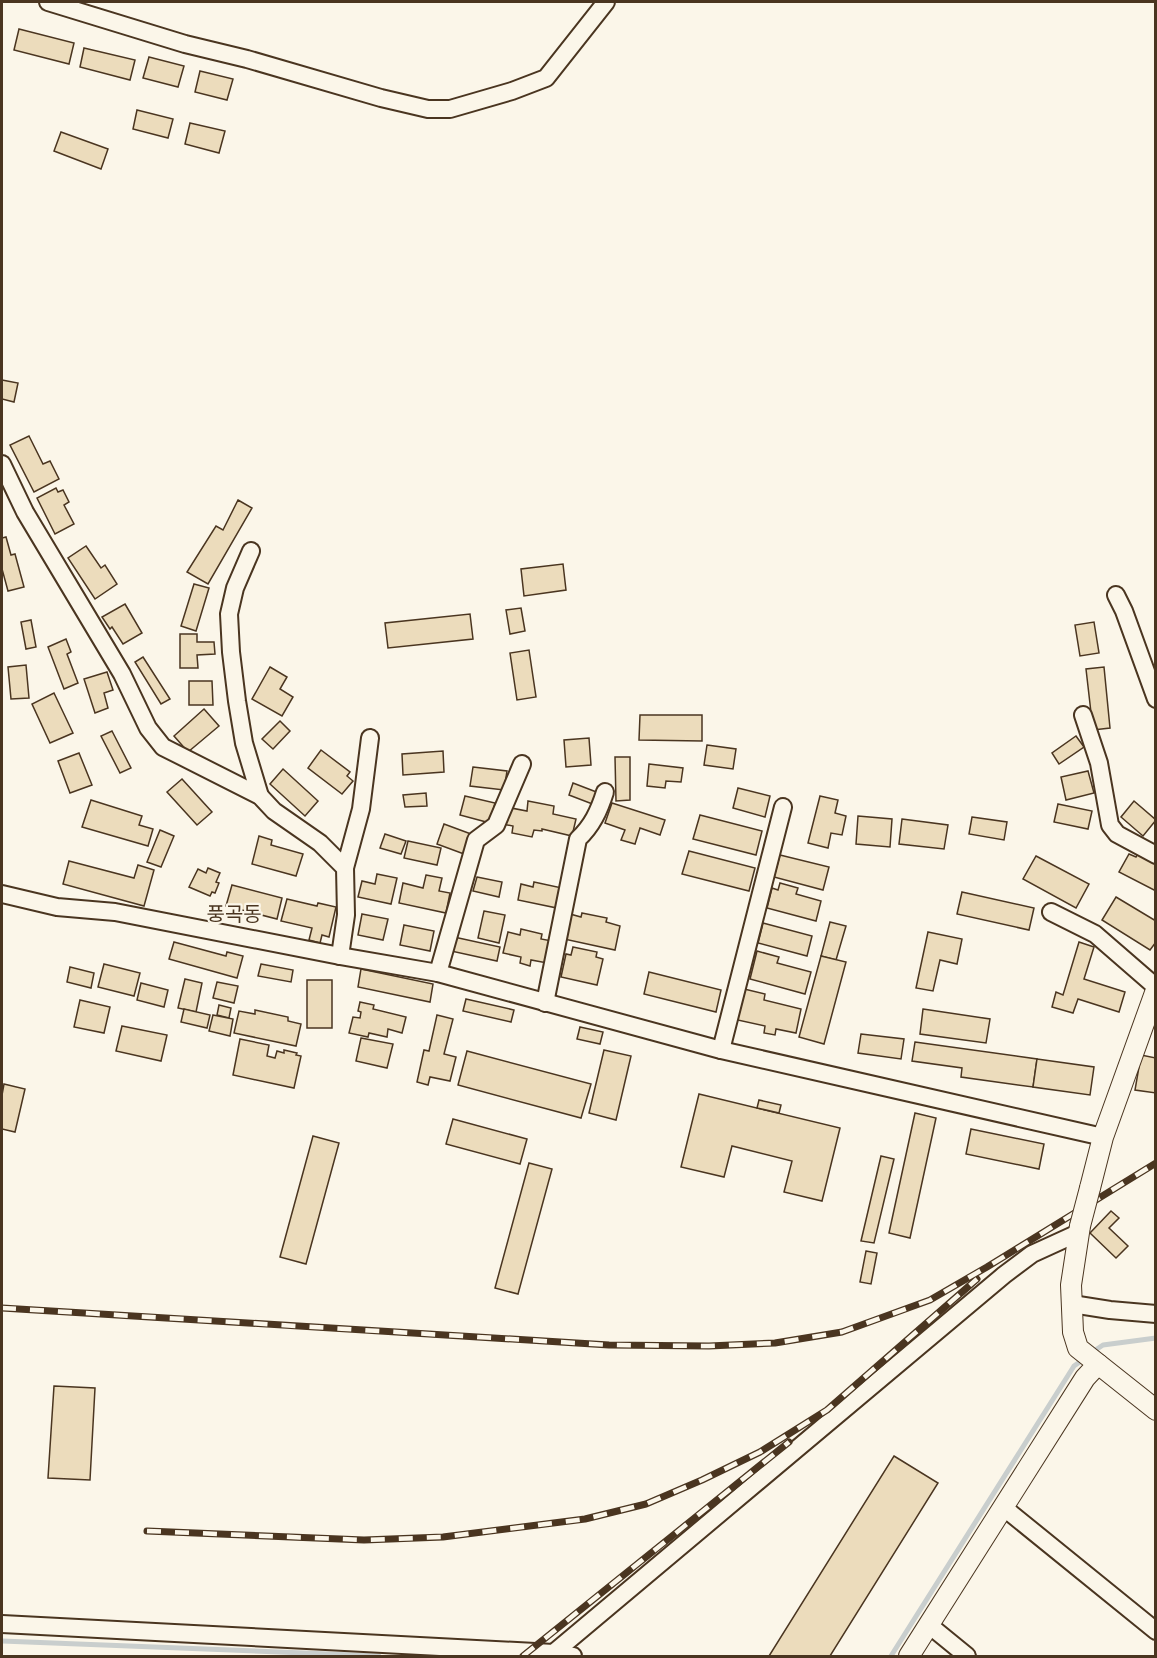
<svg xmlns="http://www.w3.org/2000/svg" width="1157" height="1658" font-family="Poppins,'Noto Sans KR',sans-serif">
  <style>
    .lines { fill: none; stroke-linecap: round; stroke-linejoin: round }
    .stream { stroke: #c9cecd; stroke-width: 5 }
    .building { fill: #ecdcbc; stroke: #4a3520; stroke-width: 1.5 }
    .minor-casing { stroke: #4a3520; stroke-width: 20 }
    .tertiary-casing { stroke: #4a3520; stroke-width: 22 }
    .minor { stroke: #fbf6e9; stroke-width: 16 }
    .tertiary { stroke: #fbf6e9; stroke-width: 20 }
    .rail-casing { stroke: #4a3520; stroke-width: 7 }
    .rail { stroke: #fbf6e9; stroke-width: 4.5; stroke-dasharray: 14; stroke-linecap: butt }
    .tertiary-bridge-casing { stroke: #4a3520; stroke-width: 22; stroke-linecap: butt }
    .tertiary-bridge { stroke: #fbf6e9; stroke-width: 20 }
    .labels { text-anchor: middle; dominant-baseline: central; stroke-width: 4.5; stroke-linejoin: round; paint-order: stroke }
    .quarter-label { font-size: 20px; fill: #4a3520; stroke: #fbf6e9 }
  </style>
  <rect width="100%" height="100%" fill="#fbf6e9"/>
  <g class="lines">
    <g class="stream">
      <path d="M 1091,1353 L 1103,1345 L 1156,1338"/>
      <path d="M 2,1641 L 379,1656"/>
      <path d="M 891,1656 L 1074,1366 L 1084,1359"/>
    </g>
  </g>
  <g class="building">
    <path d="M 19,29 L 74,43 L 69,64 L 14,50 Z"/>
    <path d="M 84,48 L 135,60 L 130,80 L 80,67 Z"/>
    <path d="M 149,57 L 184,66 L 178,87 L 143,78 Z"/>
    <path d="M 200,71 L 233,79 L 227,100 L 195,92 Z"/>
    <path d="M 137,110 L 173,119 L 168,138 L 133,129 Z"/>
    <path d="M 190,123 L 225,131 L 219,153 L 185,144 Z"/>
    <path d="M 61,132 L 108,149 L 101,169 L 54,151 Z"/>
    <path d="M 2,380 L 18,383 L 14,402 L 2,399 Z"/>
    <path d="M 29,436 L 43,464 L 50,461 L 59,479 L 34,492 L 10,445 Z"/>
    <path d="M 56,488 L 58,492 L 63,490 L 69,502 L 64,505 L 74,524 L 55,534 L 37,498 Z"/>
    <path d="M 238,500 L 252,508 L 208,584 L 187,572 L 216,526 L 223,530 Z"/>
    <path d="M 6,537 L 11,555 L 15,554 L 24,587 L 8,591 L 2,569 L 2,538 Z"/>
    <path d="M 86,546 L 101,568 L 105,565 L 117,584 L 95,599 L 68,558 Z"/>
    <path d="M 563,564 L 566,590 L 524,596 L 521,569 Z"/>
    <path d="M 194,584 L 209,588 L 196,631 L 181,626 Z"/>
    <path d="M 125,604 L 142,633 L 123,644 L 112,627 L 110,629 L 102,617 Z"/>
    <path d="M 521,608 L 525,631 L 510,634 L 506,610 Z"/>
    <path d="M 470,614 L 473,639 L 388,648 L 385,623 Z"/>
    <path d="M 31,620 L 36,647 L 26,649 L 21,622 Z"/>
    <path d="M 1094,622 L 1099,653 L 1080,656 L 1075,625 Z"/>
    <path d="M 180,634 L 197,634 L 197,642 L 214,642 L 215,654 L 197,655 L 198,668 L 180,668 Z"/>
    <path d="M 66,639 L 71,652 L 67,654 L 78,683 L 64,689 L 48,647 Z"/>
    <path d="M 529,650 L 536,697 L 517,700 L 510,653 Z"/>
    <path d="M 143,657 L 170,699 L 161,704 L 135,662 Z"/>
    <path d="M 26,665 L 29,698 L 11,699 L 8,667 Z"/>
    <path d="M 270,667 L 287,677 L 280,689 L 293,697 L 282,716 L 252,699 Z"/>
    <path d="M 1104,667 L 1110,728 L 1093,730 L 1086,669 Z"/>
    <path d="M 107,672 L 113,690 L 104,693 L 108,708 L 95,713 L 84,679 Z"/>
    <path d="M 189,681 L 212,681 L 213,705 L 189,705 Z"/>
    <path d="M 54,693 L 73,733 L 50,743 L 32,704 Z"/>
    <path d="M 204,709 L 219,726 L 188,752 L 174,736 Z"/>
    <path d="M 640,715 L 702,715 L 702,741 L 639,740 Z"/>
    <path d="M 280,721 L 290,731 L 273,749 L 262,739 Z"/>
    <path d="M 112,731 L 131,768 L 120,773 L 101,736 Z"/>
    <path d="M 1076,736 L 1084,747 L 1059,764 L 1052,753 Z"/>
    <path d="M 589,738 L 591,765 L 566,767 L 564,740 Z"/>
    <path d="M 707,745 L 736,749 L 733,769 L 704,765 Z"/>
    <path d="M 321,750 L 350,772 L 347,776 L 353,781 L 342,794 L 308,768 Z"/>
    <path d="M 443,751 L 444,772 L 403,775 L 402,754 Z"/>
    <path d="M 79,753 L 92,785 L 70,793 L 58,761 Z"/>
    <path d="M 615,757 L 630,757 L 630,800 L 616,801 Z"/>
    <path d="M 649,764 L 683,768 L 681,782 L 666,781 L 665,788 L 647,786 Z"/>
    <path d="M 473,767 L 507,771 L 504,790 L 470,786 Z"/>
    <path d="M 283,769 L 318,801 L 305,816 L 270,784 Z"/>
    <path d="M 1088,771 L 1094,793 L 1066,800 L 1061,777 Z"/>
    <path d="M 182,779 L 212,812 L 197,825 L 167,792 Z"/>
    <path d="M 573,783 L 599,793 L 595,805 L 569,795 Z"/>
    <path d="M 738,788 L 770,796 L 765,817 L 733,808 Z"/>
    <path d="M 426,793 L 427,806 L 405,807 L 403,795 Z"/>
    <path d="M 465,796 L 495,803 L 490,823 L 460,815 Z"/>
    <path d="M 820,796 L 838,800 L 835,813 L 846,816 L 842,835 L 831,833 L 828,848 L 808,843 Z"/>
    <path d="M 91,800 L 142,816 L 139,825 L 153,829 L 148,846 L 82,827 Z"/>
    <path d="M 528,801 L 554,806 L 553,814 L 576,819 L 572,836 L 542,829 L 542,831 L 534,830 L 532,837 L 512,833 L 513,826 L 502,824 L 506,807 L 527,811 Z"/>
    <path d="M 1134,801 L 1156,820 L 1143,836 L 1121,817 Z"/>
    <path d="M 612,803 L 665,820 L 660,835 L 640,828 L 635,844 L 621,840 L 625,830 L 605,823 Z"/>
    <path d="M 1058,804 L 1092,811 L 1088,829 L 1054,822 Z"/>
    <path d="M 700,815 L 762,831 L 756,855 L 693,839 Z"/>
    <path d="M 858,816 L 892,819 L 890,847 L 856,844 Z"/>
    <path d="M 972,817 L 1007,822 L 1004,840 L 969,834 Z"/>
    <path d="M 902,819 L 948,825 L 944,849 L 899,844 Z"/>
    <path d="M 444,824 L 471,834 L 464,854 L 437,844 Z"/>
    <path d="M 160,830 L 174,836 L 161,867 L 147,862 Z"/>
    <path d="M 385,834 L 406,841 L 401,854 L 380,848 Z"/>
    <path d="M 259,836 L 272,840 L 271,845 L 303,854 L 296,876 L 252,864 Z"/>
    <path d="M 408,841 L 441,848 L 437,865 L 404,858 Z"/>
    <path d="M 689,851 L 755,868 L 749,891 L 682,874 Z"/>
    <path d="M 1138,853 L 1156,862 L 1156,891 L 1119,872 L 1129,854 L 1136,857 Z"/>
    <path d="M 780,855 L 829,867 L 823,890 L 774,877 Z"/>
    <path d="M 1036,856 L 1089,884 L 1076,908 L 1023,879 Z"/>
    <path d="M 69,861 L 134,878 L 138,865 L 154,870 L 144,906 L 63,884 Z"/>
    <path d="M 208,868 L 220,873 L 216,882 L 219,883 L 215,893 L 212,892 L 210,896 L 189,887 L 198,869 L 206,873 Z"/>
    <path d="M 377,874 L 397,878 L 391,904 L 358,897 L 362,881 L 375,884 Z"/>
    <path d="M 426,875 L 442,878 L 439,891 L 450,893 L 446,913 L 399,903 L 403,883 L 423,888 Z"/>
    <path d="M 477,877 L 502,882 L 499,897 L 473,891 Z"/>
    <path d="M 534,882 L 562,888 L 557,908 L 518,900 L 521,884 L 533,887 Z"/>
    <path d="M 780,883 L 798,888 L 796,894 L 821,901 L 816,921 L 767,908 L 772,888 L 778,890 Z"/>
    <path d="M 232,885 L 282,898 L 277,919 L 226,906 Z"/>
    <path d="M 962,892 L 1034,908 L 1029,930 L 957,914 Z"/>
    <path d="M 1116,897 L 1156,921 L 1156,942 L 1150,950 L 1102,920 Z"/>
    <path d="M 287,899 L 317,906 L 318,903 L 336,907 L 329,937 L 322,935 L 320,943 L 309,940 L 312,928 L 281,921 Z"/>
    <path d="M 484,911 L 505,915 L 499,943 L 478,938 Z"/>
    <path d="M 582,913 L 607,918 L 606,922 L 620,926 L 615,950 L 564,939 L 570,914 L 581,917 Z"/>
    <path d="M 362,914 L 388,919 L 383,940 L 358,935 Z"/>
    <path d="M 830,922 L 846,926 L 836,960 L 821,956 Z"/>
    <path d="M 763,923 L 812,936 L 807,956 L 758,943 Z"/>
    <path d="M 404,925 L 434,931 L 430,951 L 400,945 Z"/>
    <path d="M 521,929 L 542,934 L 541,939 L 552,941 L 547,963 L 531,960 L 530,966 L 520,963 L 521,957 L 503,953 L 508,932 L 520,935 Z"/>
    <path d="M 928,932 L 962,939 L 957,964 L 940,960 L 933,991 L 916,988 Z"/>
    <path d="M 454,937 L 500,947 L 497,961 L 451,951 Z"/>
    <path d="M 174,942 L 226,956 L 227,952 L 243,956 L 237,978 L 169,959 Z"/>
    <path d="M 1079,942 L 1094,947 L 1084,979 L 1125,992 L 1119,1012 L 1078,999 L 1073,1013 L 1052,1007 L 1056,992 L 1063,995 Z"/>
    <path d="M 573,947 L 597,952 L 596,957 L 603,959 L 597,985 L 561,977 L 566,954 L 571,955 Z"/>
    <path d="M 757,951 L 779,957 L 777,963 L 811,972 L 805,994 L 750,979 Z"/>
    <path d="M 821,956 L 846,962 L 824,1044 L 799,1037 Z"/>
    <path d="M 104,964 L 140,973 L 134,996 L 98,987 Z"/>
    <path d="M 261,964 L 293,970 L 291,982 L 258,976 Z"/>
    <path d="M 70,967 L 94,973 L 91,988 L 67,982 Z"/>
    <path d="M 361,969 L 433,984 L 430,1002 L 358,987 Z"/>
    <path d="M 649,972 L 721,990 L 716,1012 L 644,994 Z"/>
    <path d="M 185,979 L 202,983 L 196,1012 L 178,1008 Z"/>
    <rect x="307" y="980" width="25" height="48"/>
    <path d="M 217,982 L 238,986 L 234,1003 L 213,998 Z"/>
    <path d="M 141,983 L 168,990 L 164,1007 L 137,1000 Z"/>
    <path d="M 740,988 L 765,994 L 764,1000 L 801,1009 L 796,1033 L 776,1029 L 775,1035 L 764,1033 L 765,1026 L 733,1019 Z"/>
    <path d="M 466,999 L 514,1010 L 511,1022 L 463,1011 Z"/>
    <path d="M 80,1000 L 110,1007 L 104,1033 L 74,1027 Z"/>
    <path d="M 360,1002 L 374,1005 L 373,1009 L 406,1017 L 402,1033 L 388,1029 L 387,1037 L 369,1033 L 368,1037 L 349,1033 L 353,1017 L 360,1018 L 361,1012 L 358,1011 Z"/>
    <path d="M 219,1005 L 231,1008 L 229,1018 L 217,1015 Z"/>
    <path d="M 184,1009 L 210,1015 L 207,1028 L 181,1022 Z"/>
    <path d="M 923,1009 L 990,1019 L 986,1043 L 920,1034 Z"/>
    <path d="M 255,1010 L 288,1017 L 288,1021 L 301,1024 L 296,1046 L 234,1033 L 239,1011 L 255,1014 Z"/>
    <path d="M 213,1015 L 233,1019 L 230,1036 L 209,1031 Z"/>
    <path d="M 437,1015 L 453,1019 L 444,1054 L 456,1057 L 450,1081 L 430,1077 L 428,1085 L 417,1082 L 424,1050 L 429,1051 Z"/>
    <path d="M 122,1026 L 167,1035 L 161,1061 L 116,1051 Z"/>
    <path d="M 580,1027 L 603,1032 L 600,1044 L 577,1039 Z"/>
    <path d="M 861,1034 L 904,1039 L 901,1059 L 858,1053 Z"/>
    <path d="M 361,1038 L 393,1044 L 387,1068 L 356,1061 Z"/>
    <path d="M 240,1039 L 269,1045 L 267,1056 L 275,1058 L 277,1051 L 284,1053 L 284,1050 L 297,1053 L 296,1055 L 301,1056 L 294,1088 L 233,1075 Z"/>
    <path d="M 915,1042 L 1037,1059 L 1033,1087 L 961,1077 L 962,1068 L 912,1061 Z"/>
    <path d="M 604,1050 L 631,1056 L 616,1120 L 589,1113 Z"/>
    <path d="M 467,1051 L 591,1084 L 581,1118 L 458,1085 Z"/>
    <path d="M 1141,1055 L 1156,1058 L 1156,1093 L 1135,1090 Z"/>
    <path d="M 1037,1059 L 1094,1067 L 1090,1095 L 1033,1087 Z"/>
    <path d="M 4,1084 L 25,1089 L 15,1132 L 2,1129 L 2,1095 Z"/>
    <path d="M 699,1094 L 840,1128 L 822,1201 L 784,1192 L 792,1161 L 732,1146 L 724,1177 L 681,1167 Z"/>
    <path d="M 759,1100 L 781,1105 L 779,1113 L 757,1108 Z"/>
    <path d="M 915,1113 L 936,1118 L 910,1238 L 889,1233 Z"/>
    <path d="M 453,1119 L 527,1139 L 520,1164 L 446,1144 Z"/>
    <path d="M 971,1129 L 1044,1144 L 1039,1169 L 966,1154 Z"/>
    <path d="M 313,1136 L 339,1143 L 306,1264 L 280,1257 Z"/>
    <path d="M 881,1156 L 894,1159 L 874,1243 L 861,1241 Z"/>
    <path d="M 529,1163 L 552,1169 L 518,1294 L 495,1288 Z"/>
    <path d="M 1111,1211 L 1119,1218 L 1109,1228 L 1128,1246 L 1116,1258 L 1090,1233 Z"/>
    <path d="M 866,1251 L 877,1253 L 871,1284 L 860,1282 Z"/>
    <path d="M 54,1386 L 95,1388 L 90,1480 L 48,1478 Z"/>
    <path d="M 894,1456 L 938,1483 L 830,1656 L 769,1656 Z"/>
  </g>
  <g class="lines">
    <defs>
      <g id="minor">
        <path d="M 48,2 L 185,44 L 247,59 L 381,98 L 428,109 L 450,109 L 512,91 L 546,78 L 606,2"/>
        <path d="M 2,464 L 25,512 L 122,674 L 148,728 L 163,747 L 260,796 L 274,811 L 320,843 L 345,868 L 346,915 L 340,956"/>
        <path d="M 251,551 L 235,588 L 229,614 L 231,652 L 237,701 L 244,743 L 260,796"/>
        <path d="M 1116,595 L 1124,611 L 1156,699"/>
        <path d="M 1083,715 L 1099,763 L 1110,825 L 1117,834 L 1156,855"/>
        <path d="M 345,868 L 361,809 L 370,738"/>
        <path d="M 2,894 L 57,907 L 115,912 L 340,956 L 438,973 L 721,1050 L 1103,1137"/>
        <path d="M 1051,912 L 1095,934 L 1156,987"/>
        <path d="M 438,973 L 476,840 L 496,825 L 522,764"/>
        <path d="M 545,1003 L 578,839 C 592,826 599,811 605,792"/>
        <path d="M 721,1050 L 783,807"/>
        <path d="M 1072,1304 L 1110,1310 L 1156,1314"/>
        <path d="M 1003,1507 L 1156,1631"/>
        <path d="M 2,1624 L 554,1653 L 573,1656"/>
        <path d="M 929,1625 L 967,1656"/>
        <path d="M 550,1656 L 1004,1275 L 1032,1254 L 1078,1233"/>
      </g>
      <g id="tertiary">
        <path d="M 1090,1188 L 1103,1137 L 1156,990"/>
        <path d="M 1080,1226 L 1071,1285 L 1073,1332 L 1078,1348 L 1156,1410"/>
        <path d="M 909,1656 L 1085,1378 L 1098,1364"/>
      </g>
    </defs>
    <use href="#minor" class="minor-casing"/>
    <use href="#tertiary" class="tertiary-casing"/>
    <use href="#minor" class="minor"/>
    <use href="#tertiary" class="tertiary"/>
    <defs>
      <g id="rail">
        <path d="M 2,1308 L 609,1345 L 709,1346 L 775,1343 L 842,1332 L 930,1300 L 987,1267 L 1156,1163"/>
        <path d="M 147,1531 L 364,1540 L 443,1537 L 585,1519 L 646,1504 L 702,1480 L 760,1452 L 827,1410 L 977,1279"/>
        <path d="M 523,1656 L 789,1442"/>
      </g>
    </defs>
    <use href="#rail" class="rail-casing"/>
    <use href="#rail" class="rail"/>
    <defs>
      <path id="tertiary-bridge" d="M 1080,1226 L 1090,1188"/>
    </defs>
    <use href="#tertiary-bridge" class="tertiary-bridge-casing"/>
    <use href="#tertiary-bridge" class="tertiary-bridge"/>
  </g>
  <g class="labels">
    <g class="quarter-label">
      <text x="234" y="914">풍곡동</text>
    </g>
  </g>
  <rect width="1157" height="1658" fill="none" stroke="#4a3520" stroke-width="6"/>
</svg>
